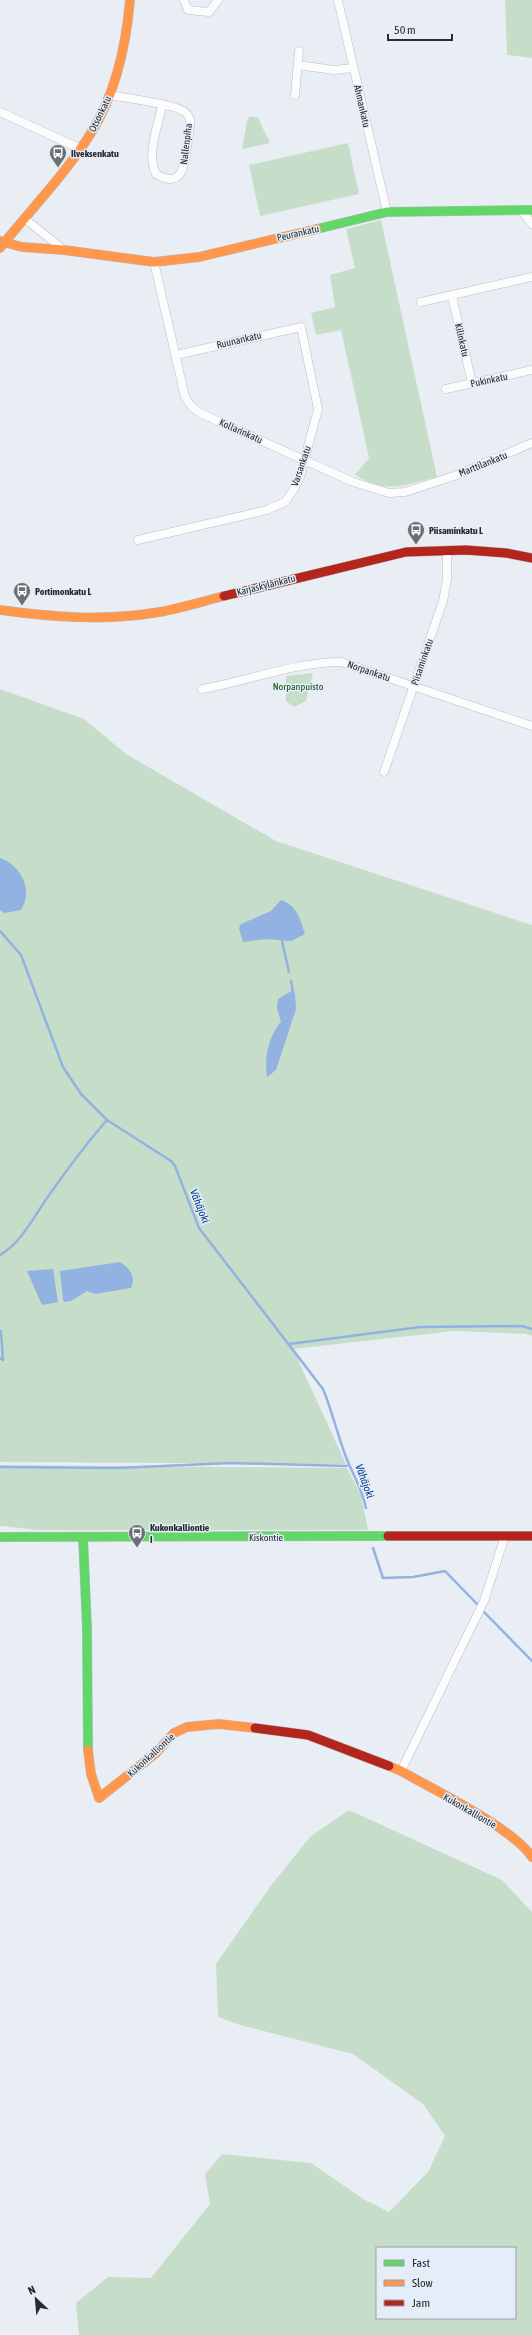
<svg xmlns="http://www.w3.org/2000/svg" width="532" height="2335" font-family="'Asap Condensed',sans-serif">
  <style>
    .green { fill: #c6dec9; fill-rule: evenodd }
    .water { fill: #92b2e1 }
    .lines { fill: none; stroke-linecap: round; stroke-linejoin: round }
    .stream { stroke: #92b2e1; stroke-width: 2.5 }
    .street-casing { stroke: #bbbec2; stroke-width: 9 }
    .fast-casing { stroke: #bbbec2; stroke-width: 10 }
    .slow-casing { stroke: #bbbec2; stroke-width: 10 }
    .jam-casing { stroke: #bbbec2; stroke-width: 10 }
    .street { stroke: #fcfcfd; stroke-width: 8 }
    .fast { stroke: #63d668; stroke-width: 9 }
    .slow { stroke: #ff974d; stroke-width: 9 }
    .jam { stroke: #b3261e; stroke-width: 9 }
    .labels { text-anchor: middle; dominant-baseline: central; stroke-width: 3; stroke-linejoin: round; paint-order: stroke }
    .street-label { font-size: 10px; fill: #272a2e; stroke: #e5eef8 }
    .poi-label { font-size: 10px; font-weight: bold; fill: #272a2e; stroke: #e5eef8; text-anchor: start }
    .park-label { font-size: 10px; fill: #155214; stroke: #e5eef8 }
    .water-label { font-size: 11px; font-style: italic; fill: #013b88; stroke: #e5eef8 }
  </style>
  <rect width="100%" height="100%" fill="#e9eef4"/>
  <g class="green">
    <path d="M 505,0 L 532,0 L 532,58 L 507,55 Z"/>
    <path d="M 250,116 L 258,118 L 270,143 L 242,149 L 247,121 Z"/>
    <path d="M 348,143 L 359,194 L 260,216 L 249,165 Z"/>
    <path d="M 381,220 L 437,477 C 400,486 390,494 355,475 L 369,458 L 341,330 L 316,335 L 311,313 L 335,307 L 330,275 L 355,268 L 346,229 Z"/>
    <path d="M 313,673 L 306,701 L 294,707 L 286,701 L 286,676 Z"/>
    <path d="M 0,689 L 84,719 L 126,754 L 276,841 L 532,925 L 532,1336 L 526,1334 L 454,1331 L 293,1349 L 346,1464 L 0,1462 Z"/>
    <path d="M 0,1465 L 347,1468 L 361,1495 L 368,1530 L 39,1530 L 0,1526 Z"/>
    <path d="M 349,1810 L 502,1880 L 532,1912 L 532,2335 L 79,2335 L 76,2303 L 108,2277 L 151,2278 L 210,2204 L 205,2174 L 222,2154 L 311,2163 L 365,2200 L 389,2212 L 428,2172 L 445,2136 L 423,2104 L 353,2054 L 240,2025 L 218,2017 L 216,1964 L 272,1884 L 311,1836 ZM 377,2248 L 515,2248 L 515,2318 L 377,2318 Z"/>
  </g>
  <g class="water">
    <path d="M 0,858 C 14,862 28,879 26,895 C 26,900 23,906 21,910 L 4,913 L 0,910 Z"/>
    <path d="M 281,900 C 297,906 300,918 305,934 L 291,941 L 266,939 L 243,942 L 239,928 L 241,924 L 271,911 Z"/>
    <path d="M 293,990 L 295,994 L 296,1009 L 276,1070 L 267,1077 C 264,1058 268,1037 281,1022 L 277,1008 L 278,999 Z"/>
    <path d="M 120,1262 C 130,1268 136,1277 131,1288 L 95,1294 L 87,1291 L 71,1301 L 64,1302 L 63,1300 L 60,1271 Z"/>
    <path d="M 53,1269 L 58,1302 L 42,1305 L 27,1271 Z"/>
  </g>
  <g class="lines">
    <g class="stream">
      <path d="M 0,931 L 21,955 L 63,1067 L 81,1094 L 107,1120 L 171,1161 L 175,1166 L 199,1228 L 323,1389 C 333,1413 338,1438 348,1462 C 355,1478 363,1492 366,1508"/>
      <path d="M 282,941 L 289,972"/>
      <path d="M 291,981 L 293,992"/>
      <path d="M 0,1255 C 20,1244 34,1217 47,1198 C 66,1171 85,1145 107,1120"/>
      <path d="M 289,1344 L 420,1327 L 522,1326 L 532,1329"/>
      <path d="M 0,1358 L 3,1360 L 1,1331"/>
      <path d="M 0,1467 L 117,1468 L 230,1463 L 347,1466"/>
      <path d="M 373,1548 L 383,1578 L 413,1577 L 445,1571 L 477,1604"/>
      <path d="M 483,1611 L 532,1661"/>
    </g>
    <defs>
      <g id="street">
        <path d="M 184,0 L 188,10 L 209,12 L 218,0"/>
        <path d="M 338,0 L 387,212"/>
        <path d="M 298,65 L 334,70 L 353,68"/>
        <path d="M 110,95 C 125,98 175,104 185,112 C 187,114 189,116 190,119 C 191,128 188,138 187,147 C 184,167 182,189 156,174 C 146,155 158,126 162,106"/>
        <path d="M 295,95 L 299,51"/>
        <path d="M 0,112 L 81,149"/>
        <path d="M 521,210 L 532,224"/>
        <path d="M 24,218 L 64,250"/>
        <path d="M 154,262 L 185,397 L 191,406 L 200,413 L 353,482 L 389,493 L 405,492 L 454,476 L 532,443"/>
        <path d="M 452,296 L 472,383"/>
        <path d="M 421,302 L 532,277"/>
        <path d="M 446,389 L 532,370"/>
        <path d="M 138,540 L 267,510 L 285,502 L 294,489 L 300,477 L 318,409 L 301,327 L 176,355"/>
        <path d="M 202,689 C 248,681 295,662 341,662 L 532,726"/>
        <path d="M 384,772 L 443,601 L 447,579 L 447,550"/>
        <path d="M 401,1771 L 484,1601 L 505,1536"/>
      </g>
      <g id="fast">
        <path d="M 317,229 L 387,212 L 532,210"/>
        <path d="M 0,1537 L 388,1536"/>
        <path d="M 83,1537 L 87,1628 L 88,1750"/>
      </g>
      <g id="slow">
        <path d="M 0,241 L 22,247 L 64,250 L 154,262 L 199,257 L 317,229"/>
        <path d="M 0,248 C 30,210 65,175 91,133 C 116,93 126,46 130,0"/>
        <path d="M 0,610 C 51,617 102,621 153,613 C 176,610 200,602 224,596"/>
        <path d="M 88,1750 L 91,1774 L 99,1798 L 156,1753 L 174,1733 L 187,1727 L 219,1724 L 255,1728"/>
        <path d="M 389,1766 L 401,1771 C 434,1790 513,1828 532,1857"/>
      </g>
      <g id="jam">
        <path d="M 224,596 L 406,552 L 466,550 L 506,553 L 532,558"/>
        <path d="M 388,1536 L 532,1536"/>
        <path d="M 255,1728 L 308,1735 L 389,1766"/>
      </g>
    </defs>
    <use href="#street" class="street-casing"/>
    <use href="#fast" class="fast-casing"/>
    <use href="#slow" class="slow-casing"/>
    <use href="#jam" class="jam-casing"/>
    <use href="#street" class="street"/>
    <use href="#fast" class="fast"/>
    <use href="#slow" class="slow"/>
    <use href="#jam" class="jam"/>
  </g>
  <defs>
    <symbol id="bus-pin" viewBox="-11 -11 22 30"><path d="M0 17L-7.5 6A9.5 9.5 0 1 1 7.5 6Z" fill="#6b6f73" stroke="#e5eef8"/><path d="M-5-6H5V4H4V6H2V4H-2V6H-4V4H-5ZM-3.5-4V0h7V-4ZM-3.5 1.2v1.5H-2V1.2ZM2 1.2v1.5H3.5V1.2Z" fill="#fff"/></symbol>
  </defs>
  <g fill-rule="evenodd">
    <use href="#bus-pin" x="48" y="143" width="20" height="27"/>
    <use href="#bus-pin" x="406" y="520" width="20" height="27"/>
    <use href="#bus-pin" x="12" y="581" width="20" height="27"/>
    <use href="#bus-pin" x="127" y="1523" width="20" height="27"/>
  </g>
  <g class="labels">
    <g class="street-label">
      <text transform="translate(362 106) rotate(77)">Ahmankatu</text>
      <text transform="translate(100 114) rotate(-64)">Otsonkatu</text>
      <text transform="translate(186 144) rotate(-83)">Nallenpiha</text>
      <text transform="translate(298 233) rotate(-13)">Peurankatu</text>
      <text transform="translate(239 340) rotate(-13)">Ruunankatu</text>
      <text transform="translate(462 340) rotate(77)">Kilinkatu</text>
      <text transform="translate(489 380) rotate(-12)">Pukinkatu</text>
      <text transform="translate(241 431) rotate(24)">Kollarinkatu</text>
      <text transform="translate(483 464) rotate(-22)">Marttilankatu</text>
      <text transform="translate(301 466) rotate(-71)">Varsankatu</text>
      <text transform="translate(266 585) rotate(-14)">Karjaskylänkatu</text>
      <text transform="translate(422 662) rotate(-71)">Piisaminkatu</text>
      <text transform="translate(369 671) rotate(19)">Norpankatu</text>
      <text x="266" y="1537">Kiskontie</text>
      <text transform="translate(151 1755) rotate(-42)">Kukonkalliontie</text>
      <text transform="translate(470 1811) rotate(30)">Kukonkalliontie</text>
    </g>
    <g class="poi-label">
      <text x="71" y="153">Ilveksenkatu</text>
      <text x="429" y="530">Piisaminkatu L</text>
      <text x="35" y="591">Portimonkatu L</text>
      <text x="150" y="1527">Kukonkalliontie<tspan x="150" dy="12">I</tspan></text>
    </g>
    <g class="park-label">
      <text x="298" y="686">Norpanpuisto</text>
    </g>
    <g class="water-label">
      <text transform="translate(200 1206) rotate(68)">Vähäjoki</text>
      <text transform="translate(365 1481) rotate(70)">Vähäjoki</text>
    </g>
  </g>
  <rect x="376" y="2247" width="140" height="72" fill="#e5eef8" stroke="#99a0a7"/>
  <rect x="384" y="2260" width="20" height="6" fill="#63d668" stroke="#99a0a7"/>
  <text x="412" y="2267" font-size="12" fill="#272a2e">Fast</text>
  <rect x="384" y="2280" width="20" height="6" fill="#ff974d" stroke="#99a0a7"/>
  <text x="412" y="2287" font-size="12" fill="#272a2e">Slow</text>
  <rect x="384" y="2300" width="20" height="6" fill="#b3261e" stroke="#99a0a7"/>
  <text x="412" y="2307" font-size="12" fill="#272a2e">Jam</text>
  <g transform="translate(36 2299) rotate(334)" stroke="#e5eef8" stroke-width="3" paint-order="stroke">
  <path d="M0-3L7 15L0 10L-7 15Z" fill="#272a2e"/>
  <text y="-6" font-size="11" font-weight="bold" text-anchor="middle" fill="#272a2e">N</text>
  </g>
  <path d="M388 34v6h64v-6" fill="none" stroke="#272a2e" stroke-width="2"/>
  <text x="394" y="34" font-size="12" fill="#272a2e" stroke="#e5eef8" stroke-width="3" paint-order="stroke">50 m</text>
</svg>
